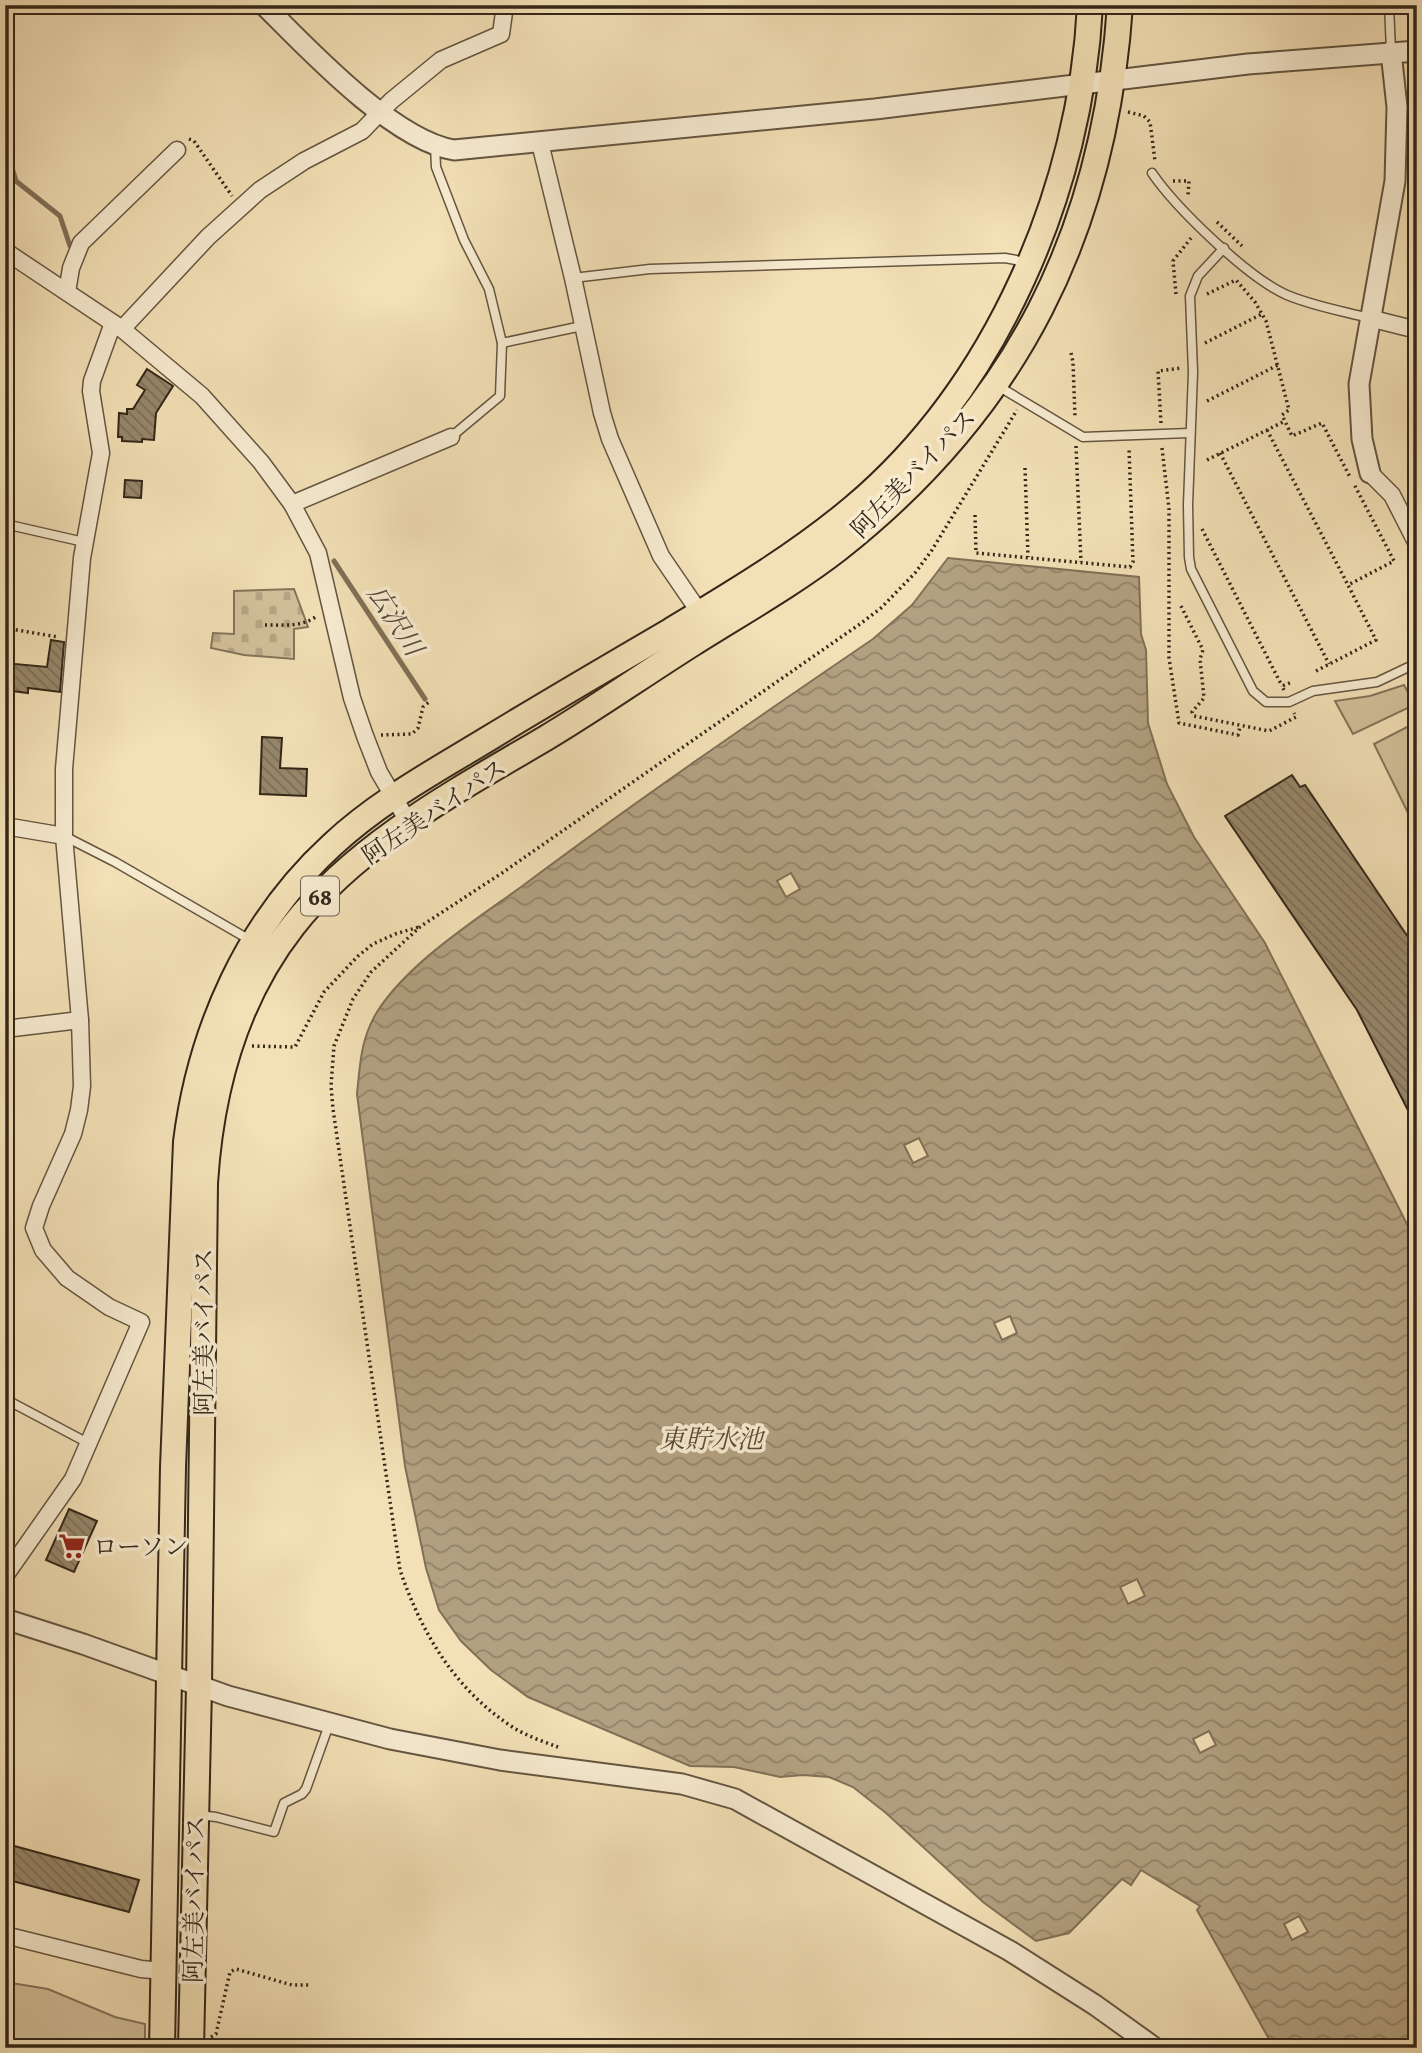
<svg xmlns="http://www.w3.org/2000/svg" width="1422" height="2053" font-family="'Gentium Book Plus','Noto Serif JP',serif">
  <style>
    .grass { fill: #d3c19b; stroke: #84745a; stroke-width: 2 }
    .cemetery { fill: url(#cemetery-stones); stroke: #84745a; stroke-width: 2 }
    .water { fill: url(#water-waves); stroke: #807057; stroke-width: 2; fill-rule: evenodd }
    .lines { fill: none; stroke-linecap: round; stroke-linejoin: round }
    .stream { stroke: #807057; stroke-width: 5 }
    .building { fill: url(#building-back-hatch); stroke: #342719; stroke-width: 2 }
    .service-casing { stroke: #645540; stroke-width: 11 }
    .minor-casing { stroke: #645540; stroke-width: 19 }
    .tertiary-casing { stroke: #645540; stroke-width: 23 }
    .primary-casing { stroke: #342719; stroke-width: 28 }
    .path { stroke: #342719; stroke-width: 3.5; stroke-dasharray: 2 3.5; stroke-linecap: butt }
    .service { stroke: #f7ebd0; stroke-width: 8 }
    .minor { stroke: #f7ebd0; stroke-width: 16 }
    .tertiary { stroke: #f7ebd0; stroke-width: 19 }
    .primary { stroke: #f3e0b6; stroke-width: 24 }
    .labels { text-anchor: middle; dominant-baseline: central; stroke-width: 7; stroke-linejoin: round; paint-order: stroke }
    .shield { fill: #f7ebd0; stroke: #6e6250; stroke-width: 2 }
    .shield-label { font-size: 23px; font-weight: bold; fill: #342719 }
    .street-label { font-size: 24px; fill: #342719; stroke: #f7ebd0 }
    .poi-label { font-size: 24px; fill: #342719; stroke: #f7ebd0; text-anchor: start }
    .water-label { font-size: 26px; font-style: italic; fill: #5a4c38; stroke: #f7ebd0 }
  </style>
  <defs>
    <pattern id="cemetery-stones" width="16" height="16" patternUnits="userSpaceOnUse" patternTransform="scale(1.75)"><rect width="16" height="16" fill="#d3c19b"/><path d="M2 7V4a2 2 0 0 1 4 0v3zM10 15v-3a2 2 0 0 1 4 0v3z" fill="#b6a685"/></pattern>
    <pattern id="water-waves" width="16" height="10" patternUnits="userSpaceOnUse" patternTransform="scale(1.75)"><rect width="16" height="10" fill="#b2a181"/><path d="M0 5q4-4 8 0t8 0" fill="none" stroke="#928369"/></pattern>
    <pattern id="building-back-hatch" width="6" height="6" patternUnits="userSpaceOnUse" patternTransform="scale(1.75)"><rect width="6" height="6" fill="#97876b"/><path d="M-1 5l2 2M0 0l6 6M5-1l2 2" fill="none" stroke="#7c6e57"/></pattern>
  </defs>
  <rect width="100%" height="100%" fill="#f3e0b6"/>
  <filter id="stains"><feTurbulence type="fractalNoise" baseFrequency=".00286" numOctaves="4"/><feColorMatrix values="0 0 0 0 .2 0 0 0 0 .09 0 0 0 0 .02 0 0 0 .5 -.17"/></filter>
  <radialGradient id="worn" r=".72"><stop offset=".6" stop-color="#630" stop-opacity="0"/><stop offset="1" stop-color="#630" stop-opacity=".3"/></radialGradient>
  <g class="grass">
    <path d="M 1404,685 L 1410,696 L 1412,706 L 1353,734 L 1335,701 L 1370,696 Z"/>
    <path d="M 1417,722 L 1417,831 L 1374,744 Z"/>
    <path d="M 5,1982 L 48,1989 L 115,2017 L 145,2024 L 145,2048 L 5,2048 Z"/>
  </g>
  <path class="cemetery" d="M 294,589 L 308,627 L 294,629 L 294,659 L 244,655 L 211,648 L 213,633 L 234,634 L 234,591 Z"/>
  <path class="water" d="M 948,558 L 1139,577 L 1141,634 L 1146,650 L 1148,723 L 1167,784 L 1194,837 L 1265,943 L 1417,1244 L 1417,2048 L 1364,2048 L 1362,2044 L 1355,2048 L 1274,2048 L 1197,1910 L 1200,1906 L 1141,1870 L 1131,1885 L 1122,1879 L 1069,1933 L 1036,1941 L 983,1902 L 886,1813 L 853,1787 L 829,1777 L 803,1775 L 780,1777 L 734,1767 L 690,1766 L 528,1697 L 491,1670 L 461,1641 L 439,1610 L 426,1568 L 405,1466 L 357,1094 C 360,1064 361,1038 377,1012 C 408,963 474,921 521,887 C 636,801 754,720 873,639 L 912,605 ZM 791,873 L 800,889 L 786,897 L 777,881 ZM 919,1138 L 928,1156 L 913,1163 L 904,1145 ZM 1010,1316 L 1017,1333 L 1002,1340 L 994,1323 ZM 1137,1579 L 1145,1596 L 1128,1604 L 1120,1587 ZM 1209,1731 L 1216,1745 L 1200,1753 L 1193,1739 ZM 1299,1916 L 1308,1932 L 1292,1940 L 1284,1924 Z"/>
  <g class="lines">
    <g class="stream">
      <path d="M 5,145 L 16,181 L 60,216 L 70,246"/>
      <path d="M 334,561 L 425,699"/>
    </g>
  </g>
  <g class="building">
    <path d="M 147,369 L 173,386 L 156,413 L 154,440 L 142,439 L 142,442 L 122,441 L 122,437 L 118,437 L 119,413 L 127,414 L 127,409 L 133,409 L 145,390 L 137,385 Z"/>
    <path d="M 125,480 L 142,481 L 141,498 L 124,497 Z"/>
    <path d="M 51,640 L 64,642 L 60,692 L 28,688 L 28,693 L 5,690 L 5,663 L 47,667 Z"/>
    <path d="M 262,737 L 282,738 L 280,768 L 307,769 L 306,796 L 260,794 Z"/>
    <path d="M 1292,775 L 1300,787 L 1305,785 L 1410,940 L 1417,936 L 1417,1128 L 1357,1010 L 1225,816 Z"/>
    <path d="M 69,1509 L 97,1521 L 74,1572 L 46,1560 Z"/>
    <path d="M 7,1844 L 139,1880 L 129,1912 L 5,1879 Z"/>
  </g>
  <g class="lines">
    <defs>
      <g id="service">
        <path d="M 1389,5 L 1391,51"/>
        <path d="M 435,146 L 436,167 L 464,240 L 489,289 L 502,343 L 500,396 L 451,437"/>
        <path d="M 1152,173 C 1176,208 1248,278 1287,295 C 1313,306 1342,311 1369,318"/>
        <path d="M 1224,248 L 1198,276 L 1190,296 L 1193,372 L 1188,505 L 1189,557 L 1191,569 L 1253,691 L 1266,702 L 1289,702 L 1313,691 L 1377,682 L 1417,663"/>
        <path d="M 573,278 L 650,269 L 1005,258 L 1016,260 L 1026,266"/>
        <path d="M 502,343 L 582,326"/>
        <path d="M 998,386 L 1083,437 L 1189,433"/>
        <path d="M 5,524 L 84,542"/>
        <path d="M 64,836 L 115,862 L 250,940"/>
        <path d="M 5,1399 L 88,1443"/>
        <path d="M 198,1815 L 216,1817 L 274,1832 L 284,1803 L 302,1794 L 306,1789 L 330,1722"/>
      </g>
      <g id="minor">
        <path d="M 540,143 L 573,278 L 602,413 L 610,439 L 661,556 L 700,613"/>
        <path d="M 5,251 L 122,329 L 202,396 L 261,462 L 292,504 L 318,553 L 352,698 L 365,736 L 379,772 L 409,823"/>
        <path d="M 67,292 L 71,268 L 81,243 L 177,150"/>
        <path d="M 1369,318 L 1417,330"/>
        <path d="M 122,329 L 208,237 L 260,190 L 304,161 L 362,131 L 391,101 L 441,60 L 501,34 L 505,5"/>
        <path d="M 1370,473 L 1392,495 L 1417,544"/>
        <path d="M 292,504 L 451,437"/>
        <path d="M 5,826 L 64,836"/>
        <path d="M 5,1029 L 80,1020"/>
        <path d="M 5,1576 L 73,1479 L 141,1322 L 109,1307 L 67,1278 L 43,1250 L 34,1228 L 41,1206 L 73,1134 L 79,1110 L 82,1086 L 80,1020 L 64,836 L 64,769 L 82,558 L 101,453 L 91,391 L 92,381 L 113,323"/>
        <path d="M 5,1935 L 141,1969 L 164,1971"/>
      </g>
      <g id="tertiary">
        <path d="M 264,5 C 308,49 393,140 454,150 L 875,109 L 1248,64 L 1417,51"/>
        <path d="M 1370,473 L 1362,439 L 1359,384 L 1395,181 L 1397,107 L 1391,52"/>
        <path d="M 5,1619 L 83,1644 L 228,1696 L 390,1739 L 500,1760 L 682,1784 L 735,1799 L 1010,1951 L 1095,2005 L 1155,2048"/>
      </g>
      <g id="primary">
        <path d="M 162,2048 L 173,1467 L 186,1142 C 200,1030 248,922 332,845 C 379,801 437,770 491,737 C 550,701 610,666 670,631 C 733,593 797,555 854,507 C 997,386 1081,189 1090,5"/>
        <path d="M 191,2048 L 199,1687 L 205,1183 C 211,1090 235,1000 293,926 C 358,843 458,790 546,738 C 596,708 643,675 692,644 C 741,613 793,584 838,549 C 1017,408 1105,231 1120,5"/>
      </g>
    </defs>
    <use href="#service" class="service-casing"/>
    <use href="#minor" class="minor-casing"/>
    <use href="#tertiary" class="tertiary-casing"/>
    <use href="#primary" class="primary-casing"/>
    <g class="path">
      <path d="M 1128,112 L 1144,116 L 1150,122 L 1155,161"/>
      <path d="M 189,139 L 194,141 L 232,196"/>
      <path d="M 1173,181 L 1189,181 L 1188,196"/>
      <path d="M 1217,222 L 1242,246"/>
      <path d="M 1176,294 L 1173,261 L 1191,238"/>
      <path d="M 1207,294 L 1236,280 L 1255,302 L 1266,321 L 1289,410 L 1282,415 L 1292,436 L 1322,423 L 1350,477"/>
      <path d="M 1205,343 L 1262,314"/>
      <path d="M 1071,353 L 1073,362 L 1075,417"/>
      <path d="M 1207,401 L 1278,365"/>
      <path d="M 1161,423 L 1158,371 L 1181,368"/>
      <path d="M 1267,430 L 1348,585"/>
      <path d="M 1076,446 L 1081,562"/>
      <path d="M 1162,448 L 1169,509 L 1169,658 L 1179,723 L 1238,735 L 1240,727"/>
      <path d="M 1220,453 L 1329,664"/>
      <path d="M 1207,460 L 1285,421"/>
      <path d="M 1025,468 L 1028,557"/>
      <path d="M 975,515 L 976,553 L 1130,567 L 1133,562 L 1129,448"/>
      <path d="M 1202,529 L 1282,686"/>
      <path d="M 1181,606 L 1203,650 L 1200,659 L 1204,698 L 1192,712 L 1194,716 L 1269,731 L 1296,717 L 1294,713"/>
      <path d="M 265,625 C 284,625 302,627 317,616"/>
      <path d="M 5,628 L 58,637"/>
      <path d="M 1316,671 L 1376,640 L 1348,585 L 1394,561 L 1354,484"/>
      <path d="M 1284,690 L 1282,686 L 1292,682"/>
      <path d="M 381,735 L 412,734 L 418,728 L 423,707 L 430,701"/>
      <path d="M 252,1046 L 295,1047 L 324,992 L 358,956 L 373,944 L 395,934 L 419,927"/>
      <path d="M 5,1737 L 9,1733"/>
      <path d="M 558,1747 C 544,1742 527,1736 514,1728 C 455,1690 422,1634 400,1570 L 333,1109 L 331,1086 L 334,1046 L 353,999 L 371,972 L 421,926 L 502,873 L 860,624 L 881,608 L 915,573 L 932,550 L 1017,410"/>
      <path d="M 211,2037 L 216,2034 L 230,1972 L 236,1969 L 292,1985 L 309,1985"/>
    </g>
    <use href="#service" class="service"/>
    <use href="#minor" class="minor"/>
    <use href="#tertiary" class="tertiary"/>
    <use href="#primary" class="primary"/>
  </g>
  <defs>
    <symbol id="supermarket-bare" viewBox="-9 -9 18 18"><path d="M-6-5.5h2.5l.6 2H6L4.5 2H-2.5L-4.4-4H-6ZM-1.5 3.2a1.3 1.3 0 1 0 .1 0ZM3 3.2a1.3 1.3 0 1 0 .1 0Z" fill="#8f2418" stroke="#f7ebd0" stroke-width="2.5" paint-order="stroke"/></symbol>
  </defs>
  <g fill-rule="evenodd">
    <use href="#supermarket-bare" x="53" y="1527" width="38" height="38"/>
  </g>
  <g class="labels">
    <rect class="shield" x="301" y="876.5" width="38" height="39" rx="5"/>
    <g class="shield-label">
      <text x="320" y="896">68</text>
    </g>
    <g class="street-label">
      <text transform="translate(913 473) rotate(-46)">阿左美バイパス</text>
      <text transform="translate(434 811) rotate(-34)">阿左美バイパス</text>
      <text transform="translate(203 1332) rotate(-90)">阿左美バイパス</text>
      <text transform="translate(194 1899) rotate(-89)">阿左美バイパス</text>
    </g>
    <g class="poi-label">
      <text x="93" y="1546">ローソン</text>
    </g>
    <g class="water-label">
      <text transform="translate(396 620) rotate(57)">広沢川</text>
      <text x="711" y="1438">東貯水池</text>
    </g>
  </g>
  <rect width="1422" height="2053" fill="none" stroke="#f3e0b6" stroke-width="28"/>
  <rect x="7" y="7" width="1408" height="2039" fill="none" stroke="#342719" stroke-width="3.5"/>
  <rect x="14" y="14" width="1394" height="2025" fill="none" stroke="#342719" stroke-width="2"/>
  <rect width="100%" height="100%" filter="url(#stains)"/>
  <rect width="100%" height="100%" fill="url(#worn)"/>
</svg>
